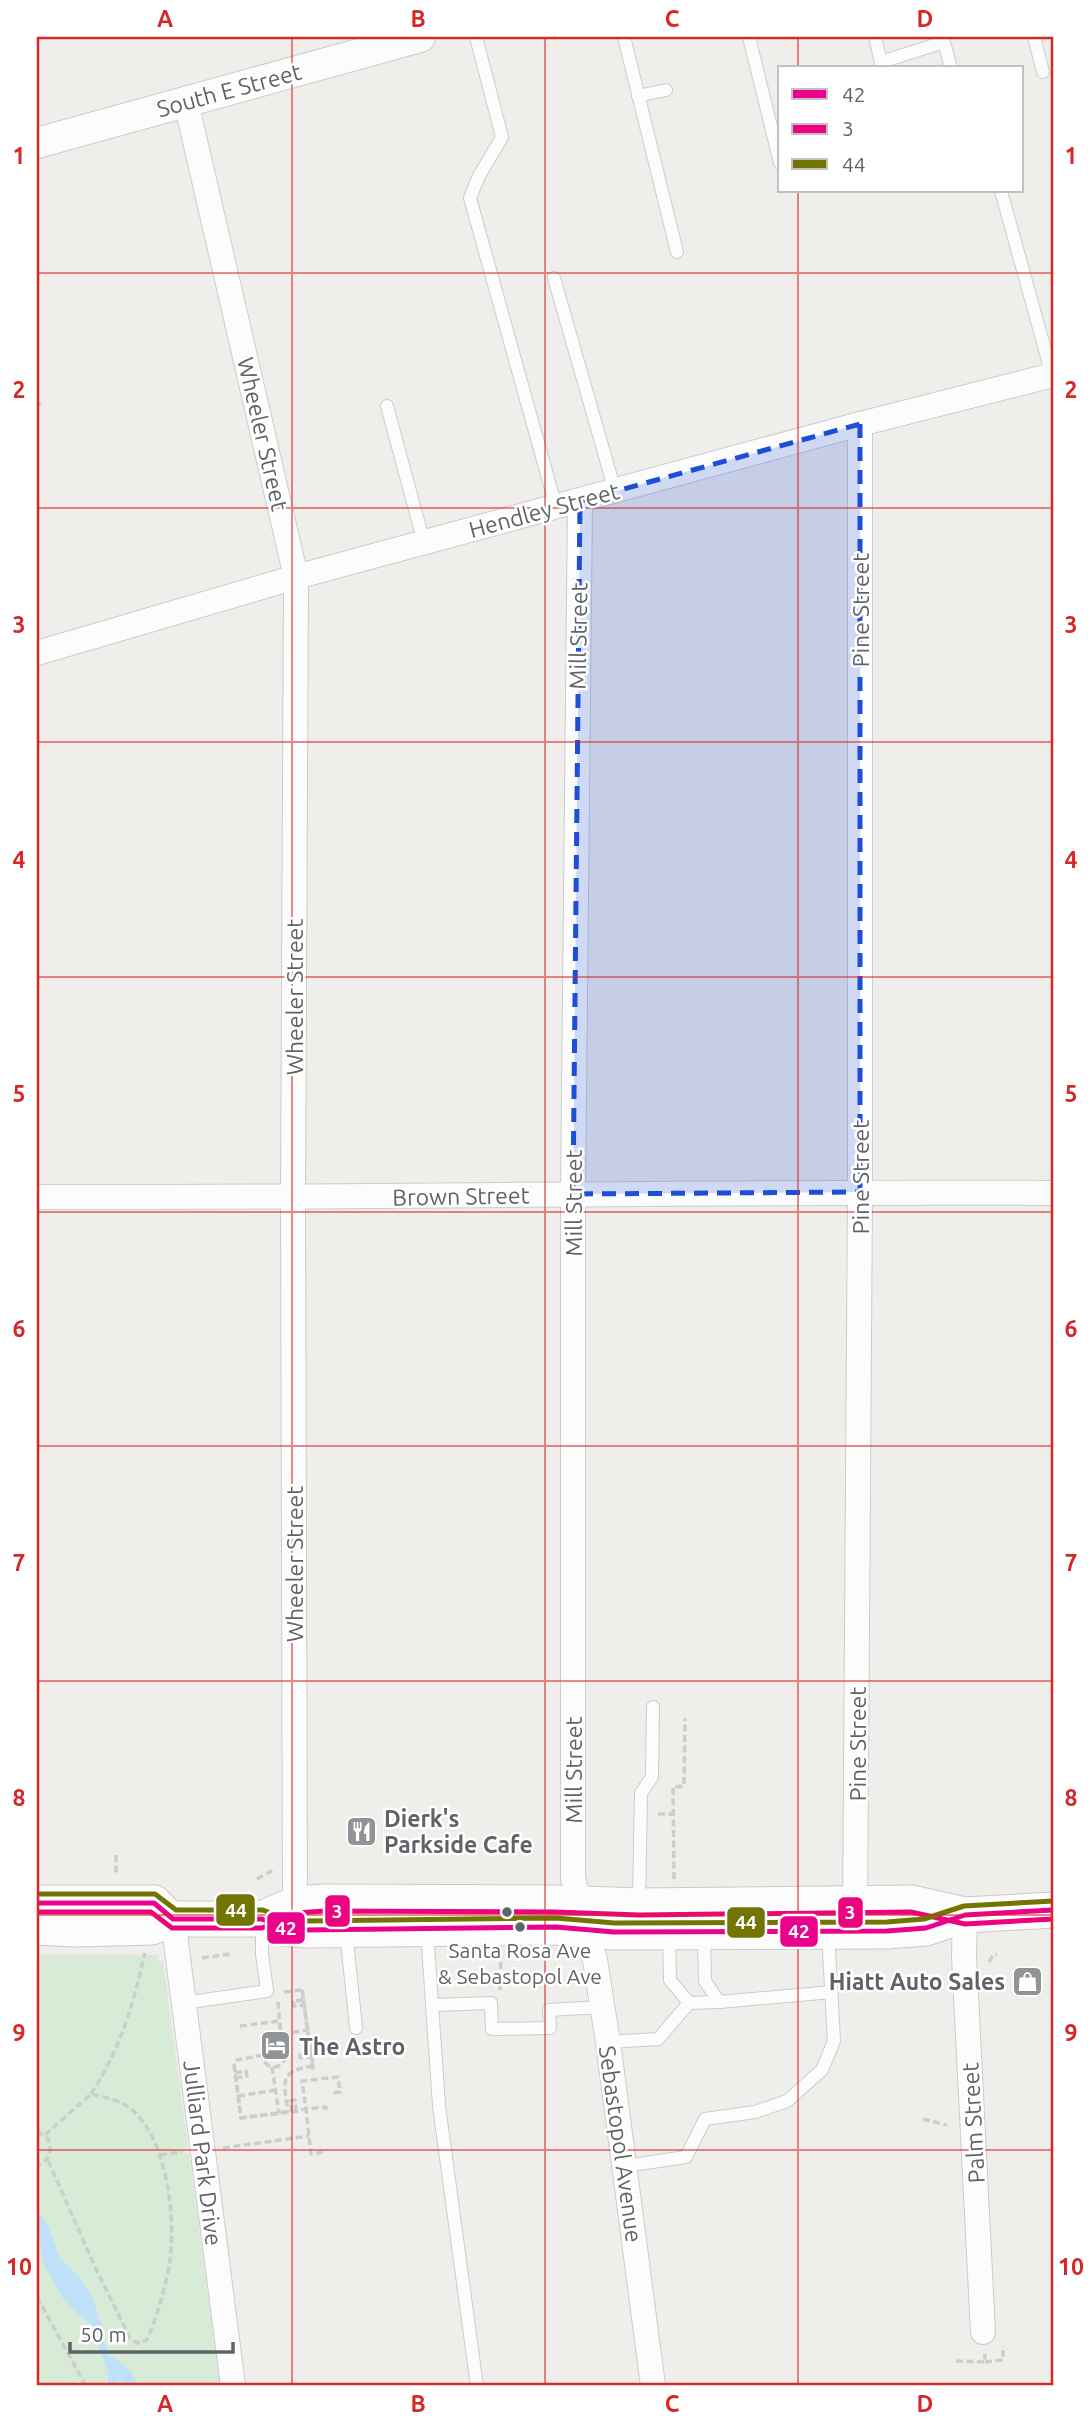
<svg xmlns="http://www.w3.org/2000/svg" width="1090" height="2423" font-family="Ubuntu,sans-serif">
  <style>
    .green { fill: #d8ebd6 }
    .water { fill: #bfe0f9 }
    .lines { fill: none; stroke-linecap: round; stroke-linejoin: round }
    .service-casing { stroke: #cbcccc; stroke-width: 14 }
    .minor-casing { stroke: #cbcccc; stroke-width: 26 }
    .tertiary-casing { stroke: #cbcccc; stroke-width: 32 }
    .secondary-casing { stroke: #cacacb; stroke-width: 37 }
    .path { stroke: #cacfcc; stroke-width: 3.5; stroke-dasharray: 7 3.5; stroke-linecap: butt }
    .service { stroke: #fdfcfc; stroke-width: 12 }
    .minor { stroke: #fdfcfc; stroke-width: 24 }
    .tertiary { stroke: #fdfcfc; stroke-width: 30 }
    .secondary { stroke: #fdfcfc; stroke-width: 35 }
    .path-bridge { stroke: #cacfcc; stroke-width: 3.5; stroke-dasharray: 7 3.5; stroke-linecap: butt }
    .bus-1-casing { stroke: #fff; stroke-width: 10 }
    .bus-2-casing { stroke: #fff; stroke-width: 10 }
    .bus-3-casing { stroke: #fff; stroke-width: 10 }
    .bus-1 { stroke: #ea028c; stroke-width: 5 }
    .bus-2 { stroke: #ec0380; stroke-width: 5 }
    .bus-3 { stroke: #727501; stroke-width: 5 }
    .marked { fill: #1d4ed8; fill-opacity: 0.2; stroke: #1d4ed8; stroke-width: 5; stroke-dasharray: 14 9; stroke-linejoin: round }
    .grid { fill: none; stroke: #d62828; stroke-width: 2; stroke-opacity: 0.55 }
    .bus-dot { fill: #5f6368; stroke: #fff; stroke-width: 2.5 }
    .labels { text-anchor: middle; dominant-baseline: central; stroke-width: 5; stroke-linejoin: round; paint-order: stroke }
    .bus-label { font-size: 21px; fill: #5f6368; stroke: #fff }
    .street-label { font-size: 23px; fill: #5f6368; stroke: #fff }
    .poi-label { font-size: 23px; font-weight: bold; fill: #5f6368; stroke: #fff; text-anchor: start }
    .line-badge { stroke: #fff; stroke-width: 2.5 }
    .badge-label { font-size: 19px; text-anchor: middle; font-weight: bold; fill: #fff }
    .neatline { fill: none; stroke: #d62828; stroke-width: 2.5 }
    .grid-label { font-size: 23px; text-anchor: middle; font-weight: bold; fill: #d62828 }
  </style>
  <rect width="100%" height="100%" fill="#efeeea"/>
  <path class="green" d="M 37,1955 L 158,1955 L 159,1961 L 163,1961 L 188,2147 L 184,2149 L 185,2154 L 189,2153 L 220,2386 L 37,2386 Z"/>
  <path class="water" d="M 37,2213 L 44,2219 L 48,2226 L 59,2257 L 81,2279 L 93,2299 L 101,2325 L 100,2335 L 110,2356 L 118,2360 L 131,2372 L 140,2386 L 128,2386 L 120,2380 L 118,2381 L 118,2386 L 108,2386 L 108,2373 L 105,2363 L 89,2322 L 77,2313 L 63,2298 L 45,2267 L 41,2252 Z"/>
  <g class="lines">
    <defs>
      <g id="service">
        <path d="M 476,37 L 502,137 L 479,176 L 470,198 L 556,507"/>
        <path d="M 624,37 L 677,252"/>
        <path d="M 749,37 L 780,163"/>
        <path d="M 875,37 L 882,67"/>
        <path d="M 1034,37 L 1043,72"/>
        <path d="M 881,62 L 944,42 L 951,68"/>
        <path d="M 638,96 L 666,90"/>
        <path d="M 1001,191 L 1052,375"/>
        <path d="M 554,278 L 615,491"/>
        <path d="M 387,406 L 424,543"/>
        <path d="M 639,1903 L 641,1793 L 652,1777 L 653,1707"/>
        <path d="M 346,1931 L 356,2028"/>
        <path d="M 427,1931 L 439,2106 L 477,2386"/>
        <path d="M 669,1935 L 670,1980 L 689,2003 L 719,2002"/>
        <path d="M 704,1935 L 705,1981 L 719,2002 L 832,1992"/>
        <path d="M 183,2003 L 267,1991 L 262,1954 L 262,1922"/>
        <path d="M 432,2005 L 491,2003 L 492,2029 L 550,2028 L 549,2010 L 602,2007"/>
        <path d="M 608,2042 L 658,2039 L 689,2003"/>
        <path d="M 625,2166 L 686,2157 L 705,2119 L 755,2112 L 787,2101 L 822,2070 L 834,2041 L 828,1933"/>
      </g>
      <g id="minor">
        <path d="M 186,102 L 296,577 L 293,1198 L 295,1904"/>
        <path d="M 580,501 L 573,1194 L 573,1878 L 595,1960 L 608,2042 L 653,2386"/>
        <path d="M 37,653 L 296,577 L 860,424 L 1053,375"/>
        <path d="M 37,1197 C 376,1198 714,1191 1053,1193"/>
        <path d="M 965,1915 L 964,1956 L 983,2332"/>
        <path d="M 173,1919 L 233,2386"/>
        <path d="M 855,1919 L 860,1192 L 860,424"/>
      </g>
      <path id="tertiary" d="M 37,143 L 420,37"/>
      <g id="secondary">
        <path d="M 37,1903 L 154,1903 L 162,1911"/>
        <path d="M 262,1919 L 283,1928 L 306,1930 L 556,1927 L 614,1932 L 887,1931 L 926,1928 L 962,1916"/>
        <path d="M 37,1927 L 75,1929 L 152,1927 L 173,1919 L 262,1919 L 295,1904 L 324,1902 L 555,1903 L 639,1906 L 912,1903 L 965,1915 L 1053,1910"/>
      </g>
    </defs>
    <use href="#service" class="service-casing"/>
    <use href="#minor" class="minor-casing"/>
    <use href="#tertiary" class="tertiary-casing"/>
    <use href="#secondary" class="secondary-casing"/>
    <g class="path">
      <path d="M 37,393 L 38,392"/>
      <path d="M 37,404 L 41,405"/>
      <path d="M 658,1814 L 673,1814"/>
      <path d="M 116,1855 L 116,1876"/>
      <path d="M 257,1879 L 273,1870"/>
      <path d="M 674,1879 L 673,1787 L 684,1786 L 685,1718"/>
      <path d="M 202,1958 L 230,1954"/>
      <path d="M 989,1962 L 993,1955 L 997,1954"/>
      <path d="M 500,1990 L 501,1956"/>
      <path d="M 284,1992 L 302,1990 L 313,2066 C 278,2071 284,2082 288,2112"/>
      <path d="M 278,2002 L 282,2048"/>
      <path d="M 240,2026 L 280,2021"/>
      <path d="M 282,2034 L 308,2030"/>
      <circle cx="274" cy="2056" r="11"/>
      <path d="M 310,2052 L 300,2053 L 300,2058 L 311,2057"/>
      <path d="M 263,2055 L 237,2060 L 234,2063 L 241,2118 L 306,2109 L 302,2081 L 338,2077 L 340,2092 L 332,2093"/>
      <path d="M 272,2067 L 279,2113"/>
      <path d="M 235,2073 L 246,2071 L 247,2076 L 236,2078"/>
      <path d="M 91,2094 C 122,2046 132,2007 145,1953"/>
      <path d="M 238,2096 L 276,2090"/>
      <path d="M 923,2119 L 947,2125"/>
      <path d="M 37,2131 L 48,2139 C 53,2151 49,2161 37,2166"/>
      <path d="M 45,2135 L 91,2094 C 104,2097 120,2100 131,2109 C 168,2139 177,2223 169,2267 C 164,2293 157,2316 147,2340 L 137,2343 L 130,2338 L 95,2267 L 47,2158"/>
      <path d="M 223,2148 L 309,2136"/>
      <path d="M 323,2152 L 311,2154 L 306,2109 L 326,2107 L 326,2110"/>
      <path d="M 160,2155 L 182,2152"/>
      <path d="M 37,2297 L 86,2386"/>
      <path d="M 956,2361 L 985,2362 L 985,2354"/>
      <path d="M 985,2362 L 1003,2360 L 1003,2346"/>
    </g>
    <use href="#service" class="service"/>
    <use href="#minor" class="minor"/>
    <use href="#tertiary" class="tertiary"/>
    <use href="#secondary" class="secondary"/>
    <g class="path-bridge">
      <path d="M 302,1990 L 313,2070"/>
      <path d="M 303,2000 L 293,2001 L 294,2006 L 304,2005"/>
      <path d="M 234,2065 L 241,2118 L 298,2111"/>
      <path d="M 292,2112 L 290,2101 L 295,2100 L 296,2110"/>
    </g>
    <defs>
      <path id="bus-1" d="M 37,1903 L 154,1903 L 173,1919 L 262,1919 L 283,1928 L 306,1930 L 556,1927 L 614,1932 L 887,1931 L 926,1928 L 965,1915 L 1053,1910"/>
      <path id="bus-2" d="M 37,1912 L 151,1912 L 172,1928 L 262,1928 L 297,1913 L 324,1911 L 555,1912 L 639,1915 L 911,1912 L 965,1924 L 1053,1919"/>
      <path id="bus-3" d="M 37,1894 L 155,1894 L 176,1910 L 263,1910 L 285,1919 L 306,1921 L 556,1918 L 614,1923 L 887,1922 L 924,1919 L 964,1906 L 1053,1901"/>
    </defs>
    <use href="#bus-1" class="bus-1-casing"/>
    <use href="#bus-2" class="bus-2-casing"/>
    <use href="#bus-3" class="bus-3-casing"/>
    <use href="#bus-1" class="bus-1"/>
    <use href="#bus-2" class="bus-2"/>
    <use href="#bus-3" class="bus-3"/>
  </g>
  <path class="marked" d="M 860,424 L 860,1192 L 573,1194 L 580,501 Z"/>
  <path class="grid" d="M 292,37 L 292,2386M 545,37 L 545,2386M 798,37 L 798,68M 798,191 L 798,2386M 37,273 L 1053,273M 37,508 L 1053,508M 37,742 L 1053,742M 37,977 L 1053,977M 37,1212 L 1053,1212M 37,1446 L 1053,1446M 37,1681 L 1053,1681M 37,1915 L 1053,1915M 37,2150 L 1053,2150"/>
  <defs>
    <symbol id="restaurant-square" viewBox="-11 -11 22 22"><rect x="-9" y="-9" width="18" height="18" rx="4" fill="#919496" stroke="#fff"/><path d="M-5-6h1v4h1v-4h1v4h1v-4h1v5L-1.5 .5V6h-2V.5L-5-1ZM5-6V6H3V1.5H1.5Q1.5-4 5-6Z" fill="#fff"/></symbol>
    <symbol id="shop-square" viewBox="-11 -11 22 22"><rect x="-9" y="-9" width="18" height="18" rx="4" fill="#919496" stroke="#fff"/><path d="M-5-2.5h2.3a2.7 3.5 0 0 1 5.4 0H5L5.5 6h-11ZM-1.5-2.5h3a1.5 2.3 0 0 0-3 0Z" fill="#fff"/></symbol>
    <symbol id="hotel-square" viewBox="-11 -11 22 22"><rect x="-9" y="-9" width="18" height="18" rx="4" fill="#919496" stroke="#fff"/><path d="M-6-4.5h1.5V1H6V5H4.5V3h-9V5H-6ZM-4 0a1.8 1.8 0 1 1 3.6 0ZM.5 0V-2.5h3Q6-2.5 6 0Z" fill="#fff"/></symbol>
  </defs>
  <g fill-rule="evenodd">
    <use href="#restaurant-square" x="344" y="1814" width="35" height="35"/>
    <use href="#shop-square" x="1010" y="1964" width="35" height="35"/>
    <use href="#hotel-square" x="258" y="2028" width="35" height="35"/>
  </g>
  <g class="bus-dot">
    <circle cx="507" cy="1912" r="6"/>
    <circle cx="520" cy="1927" r="6"/>
  </g>
  <g class="labels">
    <g class="bus-label">
      <text x="520" y="1950">Santa Rosa Ave<tspan x="520" dy="26">&amp; Sebastopol Ave</tspan></text>
    </g>
    <g class="street-label">
      <text transform="translate(229 90) rotate(-15)">South E Street</text>
      <text transform="translate(263 434) rotate(77)">Wheeler Street</text>
      <text transform="translate(544 510) rotate(-15)">Hendley Street</text>
      <text transform="translate(860 610) rotate(-90)">Pine Street</text>
      <text transform="translate(578 636) rotate(-89)">Mill Street</text>
      <text transform="translate(294 997) rotate(-90)">Wheeler Street</text>
      <text transform="translate(860 1177) rotate(-90)">Pine Street</text>
      <text transform="translate(461 1196) rotate(-1)">Brown Street</text>
      <text transform="translate(573 1203) rotate(-90)">Mill Street</text>
      <text transform="translate(294 1564) rotate(-90)">Wheeler Street</text>
      <text transform="translate(857 1744) rotate(-90)">Pine Street</text>
      <text transform="translate(573 1770) rotate(-90)">Mill Street</text>
      <text transform="translate(973 2123) rotate(-93)">Palm Street</text>
      <text transform="translate(621 2144) rotate(82)">Sebastopol Avenue</text>
      <text transform="translate(203 2153) rotate(83)">Julliard Park Drive</text>
    </g>
    <g class="poi-label">
      <text x="384" y="1818">Dierk's<tspan x="384" dy="26">Parkside Cafe</tspan></text>
      <text x="1005" y="1981" text-anchor="end">Hiatt Auto Sales</text>
      <text x="299" y="2046">The Astro</text>
    </g>
  </g>
  <g class="line-badge">
    <rect x="215" y="1893" width="41" height="34" rx="7" fill="#727501"/>
    <rect x="324" y="1894" width="27" height="34" rx="7" fill="#ec0380"/>
    <rect x="837" y="1896" width="27" height="33" rx="7" fill="#ec0380"/>
    <rect x="726" y="1906" width="40" height="33" rx="7" fill="#727501"/>
    <rect x="266" y="1911" width="40" height="34" rx="7" fill="#ea028c"/>
    <rect x="779" y="1915" width="40" height="33" rx="7" fill="#ea028c"/>
  </g>
  <g class="badge-label">
    <text x="236" y="1917">44</text>
    <text x="337" y="1918">3</text>
    <text x="850" y="1919">3</text>
    <text x="746" y="1929">44</text>
    <text x="286" y="1935">42</text>
    <text x="799" y="1938">42</text>
  </g>
  <rect width="1090" height="2423" fill="none" stroke="#ffffff" stroke-width="77"/>
  <rect x="778" y="66" width="245" height="126" fill="#ffffff" stroke="#bfc1c3" stroke-width="2"/>
  <rect x="792" y="89" width="35" height="10" fill="#ea028c" stroke="#bfc1c3" stroke-width="2"/>
  <text x="842" y="102" font-size="21" fill="#5f6368">42</text>
  <rect x="792" y="124" width="35" height="10" fill="#ec0380" stroke="#bfc1c3" stroke-width="2"/>
  <text x="842" y="136" font-size="21" fill="#5f6368">3</text>
  <rect x="792" y="159" width="35" height="10" fill="#727501" stroke="#bfc1c3" stroke-width="2"/>
  <text x="842" y="172" font-size="21" fill="#5f6368">44</text>
  <path d="M70 2342v10h163v-10" fill="none" stroke="#5f6368" stroke-width="3.5"/>
  <text x="80" y="2342" font-size="21" fill="#5f6368" stroke="#ffffff" stroke-width="5" paint-order="stroke">50 m</text>
  <rect x="38" y="38" width="1014" height="2346" class="neatline"/>
  <g class="grid-label">
    <text x="165" y="27">A</text>
    <text x="418" y="27">B</text>
    <text x="672" y="27">C</text>
    <text x="925" y="27">D</text>
    <text x="19" y="164">1</text>
    <text x="1071" y="164">1</text>
    <text x="19" y="398">2</text>
    <text x="1071" y="398">2</text>
    <text x="19" y="633">3</text>
    <text x="1071" y="633">3</text>
    <text x="19" y="868">4</text>
    <text x="1071" y="868">4</text>
    <text x="19" y="1102">5</text>
    <text x="1071" y="1102">5</text>
    <text x="19" y="1337">6</text>
    <text x="1071" y="1337">6</text>
    <text x="19" y="1571">7</text>
    <text x="1071" y="1571">7</text>
    <text x="19" y="1806">8</text>
    <text x="1071" y="1806">8</text>
    <text x="19" y="2041">9</text>
    <text x="1071" y="2041">9</text>
    <text x="19" y="2275">10</text>
    <text x="1071" y="2275">10</text>
    <text x="165" y="2412">A</text>
    <text x="418" y="2412">B</text>
    <text x="672" y="2412">C</text>
    <text x="925" y="2412">D</text>
  </g>
</svg>
